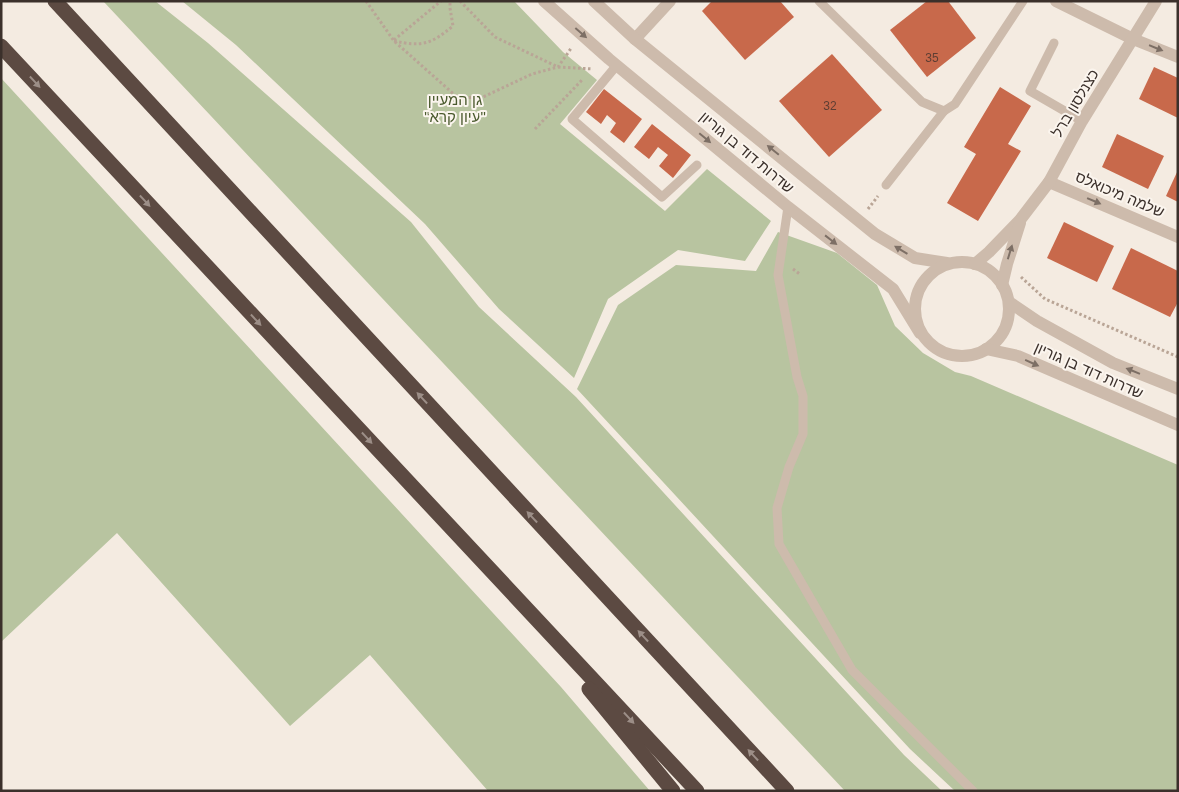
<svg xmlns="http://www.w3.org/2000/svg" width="1179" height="792" font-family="Arial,Heebo,sans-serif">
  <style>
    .green { fill: #b8c4a0 }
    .building { fill: #c8694b }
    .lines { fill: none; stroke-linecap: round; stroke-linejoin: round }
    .path { stroke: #b9a596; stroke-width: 3; stroke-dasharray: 2.5 2.5; stroke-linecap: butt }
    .service { stroke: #cdbbac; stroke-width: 9 }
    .minor { stroke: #cdbbac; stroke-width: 12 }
    .tertiary { stroke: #cdbbac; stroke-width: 12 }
    .motorway { stroke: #5c4a42; stroke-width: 15 }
    .oneway { fill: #7d6f65 }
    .oneway2 { fill: #9c8e87 }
    .labels { text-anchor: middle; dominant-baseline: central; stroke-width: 4; stroke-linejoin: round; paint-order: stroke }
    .number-label { font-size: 12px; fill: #5e3e33 }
    .park-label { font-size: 15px; fill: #4a5a2e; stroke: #fbf5ee }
    .street-label { font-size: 15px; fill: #3b302b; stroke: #fbf5ee }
  </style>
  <rect width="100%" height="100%" fill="#f4ebe1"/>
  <g class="green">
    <path d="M 103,1 L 155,1 L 208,43 L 411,222 L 479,307 L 576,397 L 904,755 L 942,791 L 845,791 Z"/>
    <path d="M 182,1 L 514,1 L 563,52 L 597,80 L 560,124 L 665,211 L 707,169 L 771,221 L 745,261 L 678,250 L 608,299 L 574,378 L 499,309 L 425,224 L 236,45 Z"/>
    <path d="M 1,78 L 561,687 L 650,791 L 488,791 L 370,655 L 290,726 L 117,533 L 1,642 Z"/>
    <path d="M 778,232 L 837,253 L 877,285 L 895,326 L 923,353 L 955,372 L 971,376 L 1178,465 L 1178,791 L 955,791 L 910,749 L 577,389 L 618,305 L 676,265 L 756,271 Z"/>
  </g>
  <g class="building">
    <path d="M 712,1 L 780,1 L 794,17 L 745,60 L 702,11 Z"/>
    <path d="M 927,1 L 948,1 L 976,38 L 927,77 L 890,30 Z"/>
    <path d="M 832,54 L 882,110 L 829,157 L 779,101 Z"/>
    <path d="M 1154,67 L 1178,78 L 1178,118 L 1139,99 Z"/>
    <path d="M 1000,87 L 1031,106 L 1008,144 L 1021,151 L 978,221 L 947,203 L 976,154 L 964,147 Z"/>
    <path d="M 604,89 L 642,119 L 624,143 L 610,132 L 616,123 L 607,115 L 601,124 L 586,112 Z"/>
    <path d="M 652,124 L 691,155 L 673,178 L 659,166 L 668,155 L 658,147 L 649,159 L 634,147 Z"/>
    <path d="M 1117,134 L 1164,156 L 1148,189 L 1102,167 Z"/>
    <path d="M 1178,170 L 1178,202 L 1166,196 Z"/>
    <path d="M 1064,222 L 1114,246 L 1097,282 L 1047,258 Z"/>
    <path d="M 1131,248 L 1178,271 L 1178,302 L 1170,317 L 1112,289 Z"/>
  </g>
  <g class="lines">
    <g class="path">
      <path d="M 366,1 L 394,41 L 457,97 L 481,98 L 532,74 L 558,67 L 572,47"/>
      <path d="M 460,1 L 495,37 L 558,67 L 593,69"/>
      <path d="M 394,40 L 441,1"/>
      <path d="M 394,41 C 423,47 431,44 453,26 L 450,8 L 450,1"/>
      <path d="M 535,129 L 582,80"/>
      <path d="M 868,209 L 878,196"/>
      <path d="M 793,269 L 801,275"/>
      <path d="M 1021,277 L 1045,299 L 1178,357"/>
    </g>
    <g class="service">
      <path d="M 819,1 L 922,102 L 944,111 L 955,104 L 1023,1"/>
      <path d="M 1054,43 L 1030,91 L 1082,121"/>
      <path d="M 617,65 L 572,119 L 662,197 L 697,165"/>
      <path d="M 886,185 L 944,111"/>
      <path d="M 788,207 L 778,275 L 797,377 L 803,396 L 803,434 L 789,467 L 777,508 L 779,544 L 852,670 L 973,791"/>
    </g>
    <g class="minor">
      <path d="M 1056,1 L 1133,39 L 1178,57"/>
      <path d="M 635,39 L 670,1"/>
      <path d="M 1049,182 L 1178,237"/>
    </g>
    <g class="tertiary">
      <path d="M 544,1 L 609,59 L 788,207 L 893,289 L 920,333"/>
      <path d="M 594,1 L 635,39 L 875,234 L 915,258 L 947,263"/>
      <circle cx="962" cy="309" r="47"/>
      <path d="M 975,264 L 989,252 L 1020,220 L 1049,182 L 1082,121 L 1156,1"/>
      <path d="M 1002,285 L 1007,264 L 1020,223"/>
      <path d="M 1009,302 L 1037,321 L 1113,363 L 1178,389"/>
      <path d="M 986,349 L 1018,356 L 1178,425"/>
    </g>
    <g class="motorway">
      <path d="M 55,1 L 787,791"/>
      <path d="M 1,46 L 697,791"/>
      <path d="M 589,689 L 673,791"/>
    </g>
  </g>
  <defs><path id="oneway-solid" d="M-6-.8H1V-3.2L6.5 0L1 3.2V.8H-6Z" transform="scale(1.25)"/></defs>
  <g class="oneway">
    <use href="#oneway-solid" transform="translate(581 33) rotate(41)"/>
    <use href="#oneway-solid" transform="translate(1156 48) rotate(22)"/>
    <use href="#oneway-solid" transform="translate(705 138) rotate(40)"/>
    <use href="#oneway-solid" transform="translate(773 150) rotate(-141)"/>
    <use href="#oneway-solid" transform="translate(1094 201) rotate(23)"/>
    <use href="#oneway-solid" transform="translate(831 240) rotate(38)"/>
    <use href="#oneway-solid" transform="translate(901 250) rotate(-149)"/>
    <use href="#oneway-solid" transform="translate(1010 252) rotate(-73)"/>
    <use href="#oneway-solid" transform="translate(1032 363) rotate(24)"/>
    <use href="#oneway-solid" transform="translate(1133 371) rotate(-158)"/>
  </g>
  <g class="oneway2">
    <use href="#oneway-solid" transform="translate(35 82) rotate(47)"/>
    <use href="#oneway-solid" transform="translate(145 201) rotate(47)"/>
    <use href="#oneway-solid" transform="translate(256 320) rotate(47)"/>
    <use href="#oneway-solid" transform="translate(422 398) rotate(-133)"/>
    <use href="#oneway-solid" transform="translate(367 438) rotate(47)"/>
    <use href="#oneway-solid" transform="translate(532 517) rotate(-133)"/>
    <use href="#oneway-solid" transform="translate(643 636) rotate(-133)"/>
    <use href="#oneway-solid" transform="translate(629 718) rotate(47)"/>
    <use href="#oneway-solid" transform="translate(753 755) rotate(-133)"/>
  </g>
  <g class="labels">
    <g class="number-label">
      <text x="932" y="58">35</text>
      <text x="830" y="106">32</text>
    </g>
    <g class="park-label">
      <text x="455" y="99">גן המעיין<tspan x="455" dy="17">"עיון קרא"</tspan></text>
    </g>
    <g class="street-label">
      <text transform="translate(1075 103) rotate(-59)">כצנלסון ברל</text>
      <text transform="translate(747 152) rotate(40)">שדרות דוד בן גוריון</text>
      <text transform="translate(1120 194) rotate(23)">שלמה מיכואלס</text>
      <text transform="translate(1089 370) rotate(24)">שדרות דוד בן גוריון</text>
    </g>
  </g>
  <rect width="1179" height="792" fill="none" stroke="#3b302b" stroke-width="5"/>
</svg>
